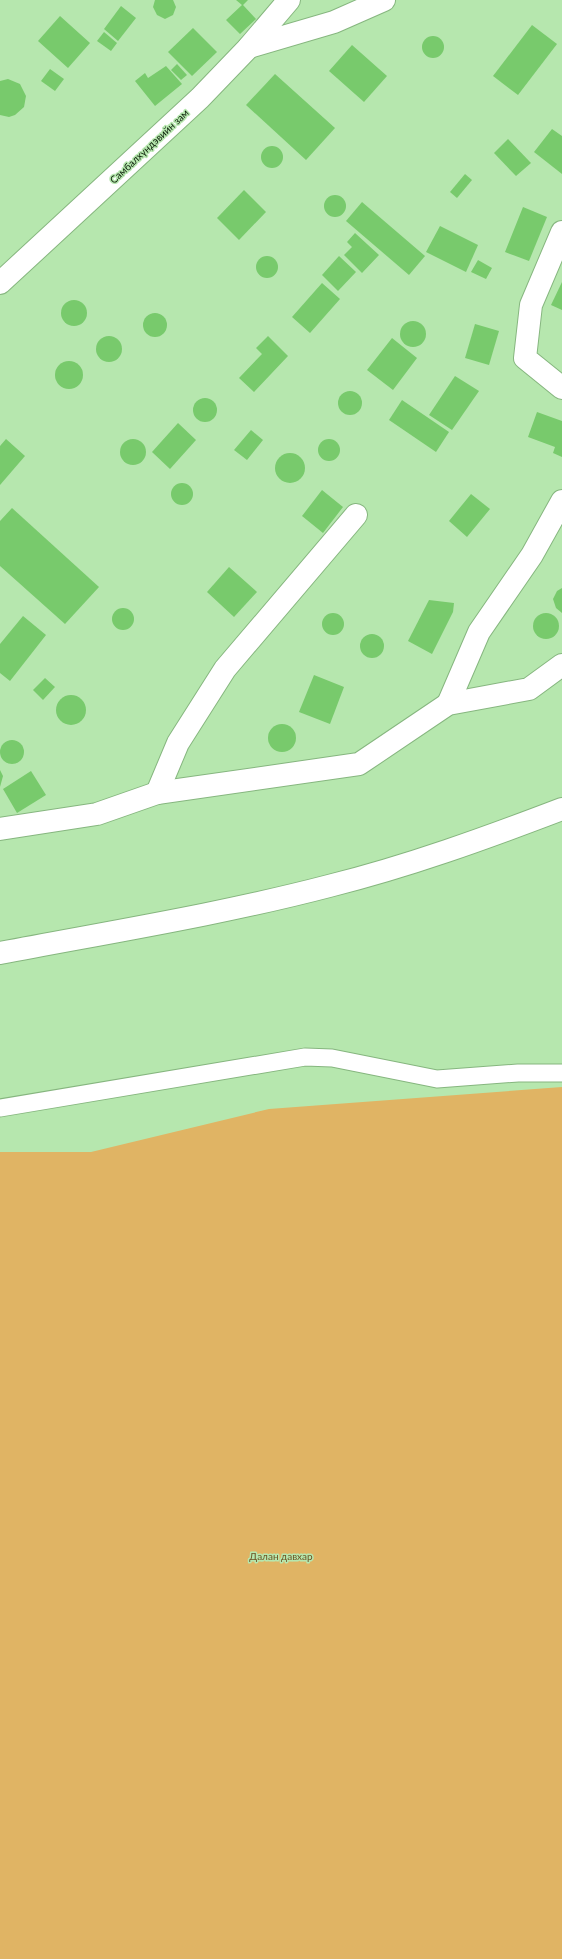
<svg xmlns="http://www.w3.org/2000/svg" width="562" height="1959" font-family="Lato,sans-serif">
  <style>
    .green { fill: #e0b464 }
    .building { fill: #78ca6c }
    .lines { fill: none; stroke-linecap: round; stroke-linejoin: round }
    .service-casing { stroke: #86b67f; stroke-width: 19 }
    .minor-casing { stroke: #86b67f; stroke-width: 24 }
    .tertiary-casing { stroke: #86b67f; stroke-width: 24 }
    .service { stroke: #fff; stroke-width: 17 }
    .minor { stroke: #fff; stroke-width: 22 }
    .tertiary { stroke: #fff; stroke-width: 22 }
    .labels { text-anchor: middle; dominant-baseline: central; stroke-width: 3; stroke-linejoin: round; paint-order: stroke }
    .street-label { font-size: 10px; fill: #0d200b; stroke: #b6e7ae }
    .park-label { font-size: 10px; fill: #6c5323; stroke: #b6e7ae }
  </style>
  <rect width="100%" height="100%" fill="#b6e7ae"/>
  <path class="green" d="M 562,1087 L 562,1959 L 0,1959 L 0,1152 L 91,1152 L 269,1109 Z"/>
  <g class="building">
    <path d="M 155,0 L 173,0 L 176,7 L 173,15 L 165,19 L 157,15 L 153,7 Z"/>
    <path d="M 236,0 L 248,0 L 243,5 L 256,19 L 240,34 L 226,20 L 242,5 Z"/>
    <path d="M 121,6 L 136,18 L 118,41 L 104,29 Z"/>
    <path d="M 60,16 L 90,43 L 68,68 L 38,41 Z"/>
    <path d="M 532,25 L 557,44 L 518,95 L 493,76 Z"/>
    <path d="M 193,28 L 217,52 L 192,76 L 168,52 Z"/>
    <path d="M 104,32 L 117,43 L 111,51 L 97,41 Z"/>
    <circle cx="433" cy="47" r="11"/>
    <path d="M 352,45 L 387,76 L 364,102 L 329,71 Z"/>
    <path d="M 177,64 L 187,75 L 181,80 L 171,70 Z"/>
    <path d="M 166,66 L 182,84 L 155,106 L 135,81 L 145,73 L 148,78 Z"/>
    <path d="M 50,69 L 64,79 L 55,91 L 41,81 Z"/>
    <path d="M 275,74 L 335,128 L 306,160 L 246,105 Z"/>
    <path d="M 8,79 L 20,84 L 26,96 L 24,107 L 15,115 L 9,117 L 0,115 L 0,81 Z"/>
    <path d="M 552,129 L 562,136 L 562,174 L 534,152 Z"/>
    <path d="M 508,139 L 531,163 L 516,176 L 494,153 Z"/>
    <circle cx="272" cy="157" r="11"/>
    <path d="M 465,174 L 472,180 L 457,198 L 450,192 Z"/>
    <path d="M 244,190 L 266,212 L 239,240 L 217,218 Z"/>
    <circle cx="335" cy="206" r="11"/>
    <path d="M 362,202 L 425,256 L 409,275 L 346,221 Z"/>
    <path d="M 523,207 L 547,217 L 529,261 L 505,252 Z"/>
    <path d="M 440,226 L 478,245 L 466,272 L 426,252 Z"/>
    <path d="M 355,233 L 379,255 L 362,273 L 344,255 L 352,247 L 347,242 Z"/>
    <circle cx="267" cy="267" r="11"/>
    <path d="M 339,256 L 356,272 L 338,291 L 322,275 Z"/>
    <path d="M 478,260 L 492,268 L 486,279 L 471,272 Z"/>
    <path d="M 562,282 L 562,310 L 551,305 Z"/>
    <path d="M 322,283 L 340,299 L 310,333 L 292,317 Z"/>
    <circle cx="74" cy="313" r="13"/>
    <circle cx="155" cy="325" r="12"/>
    <circle cx="413" cy="334" r="13"/>
    <path d="M 475,324 L 499,331 L 489,365 L 465,358 Z"/>
    <path d="M 268,336 L 288,356 L 254,392 L 239,378 L 262,354 L 256,348 Z"/>
    <circle cx="109" cy="349" r="13"/>
    <path d="M 392,338 L 417,358 L 393,390 L 367,370 Z"/>
    <circle cx="69" cy="375" r="14"/>
    <path d="M 455,376 L 479,391 L 452,430 L 429,415 Z"/>
    <circle cx="350" cy="403" r="12"/>
    <circle cx="205" cy="410" r="12"/>
    <path d="M 402,400 L 449,432 L 436,452 L 389,420 Z"/>
    <path d="M 537,412 L 562,421 L 562,457 L 553,453 L 555,447 L 528,437 Z"/>
    <path d="M 178,423 L 196,440 L 170,469 L 152,452 Z"/>
    <path d="M 251,430 L 263,440 L 247,460 L 234,450 Z"/>
    <circle cx="329" cy="450" r="11"/>
    <circle cx="133" cy="452" r="13"/>
    <path d="M 6,439 L 25,456 L 0,485 L 0,446 Z"/>
    <circle cx="290" cy="468" r="15"/>
    <circle cx="182" cy="494" r="11"/>
    <path d="M 322,490 L 343,507 L 323,533 L 302,516 Z"/>
    <path d="M 471,494 L 490,509 L 467,537 L 449,521 Z"/>
    <path d="M 12,508 L 99,587 L 65,624 L 0,566 L 0,521 Z"/>
    <path d="M 229,567 L 257,592 L 234,617 L 207,592 Z"/>
    <path d="M 562,588 L 562,613 L 556,608 L 553,599 L 557,591 Z"/>
    <path d="M 429,600 L 454,603 L 453,612 L 432,654 L 408,641 Z"/>
    <circle cx="123" cy="619" r="11"/>
    <circle cx="333" cy="624" r="11"/>
    <circle cx="546" cy="626" r="13"/>
    <path d="M 23,616 L 46,635 L 10,681 L 0,673 L 0,644 Z"/>
    <circle cx="372" cy="646" r="12"/>
    <path d="M 314,675 L 344,687 L 330,724 L 299,712 Z"/>
    <path d="M 45,678 L 55,687 L 43,700 L 33,690 Z"/>
    <circle cx="71" cy="710" r="15"/>
    <circle cx="282" cy="738" r="14"/>
    <circle cx="12" cy="752" r="12"/>
    <path d="M 0,770 L 3,776 L 0,787 Z"/>
    <path d="M 31,771 L 46,795 L 17,813 L 3,789 Z"/>
  </g>
  <g class="lines">
    <defs>
      <path id="service" d="M 0,1108 L 305,1057 L 332,1058 L 437,1079 L 518,1073 L 562,1073"/>
      <g id="minor">
        <path d="M 249,47 L 334,22 L 384,0"/>
        <path d="M 562,232 L 531,305 L 525,358 L 562,388"/>
        <path d="M 448,704 L 479,632 L 532,555 L 562,501"/>
        <path d="M 157,793 L 178,743 L 225,669 L 356,515"/>
        <path d="M 0,829 L 97,814 L 157,793 L 359,764 L 448,704 L 529,689 L 562,665"/>
        <path d="M 0,953 C 110,932 222,914 329,886 C 409,866 486,838 562,809"/>
      </g>
      <path id="tertiary" d="M 0,283 L 200,98 L 249,47 L 289,0"/>
    </defs>
    <use href="#service" class="service-casing"/>
    <use href="#minor" class="minor-casing"/>
    <use href="#tertiary" class="tertiary-casing"/>
    <use href="#service" class="service"/>
    <use href="#minor" class="minor"/>
    <use href="#tertiary" class="tertiary"/>
  </g>
  <g class="labels">
    <g class="street-label">
      <text transform="translate(149 146) rotate(-43)">Самбалхүндэвийн зам</text>
    </g>
    <g class="park-label">
      <text x="281" y="1556">Далан давхар</text>
    </g>
  </g>
</svg>
